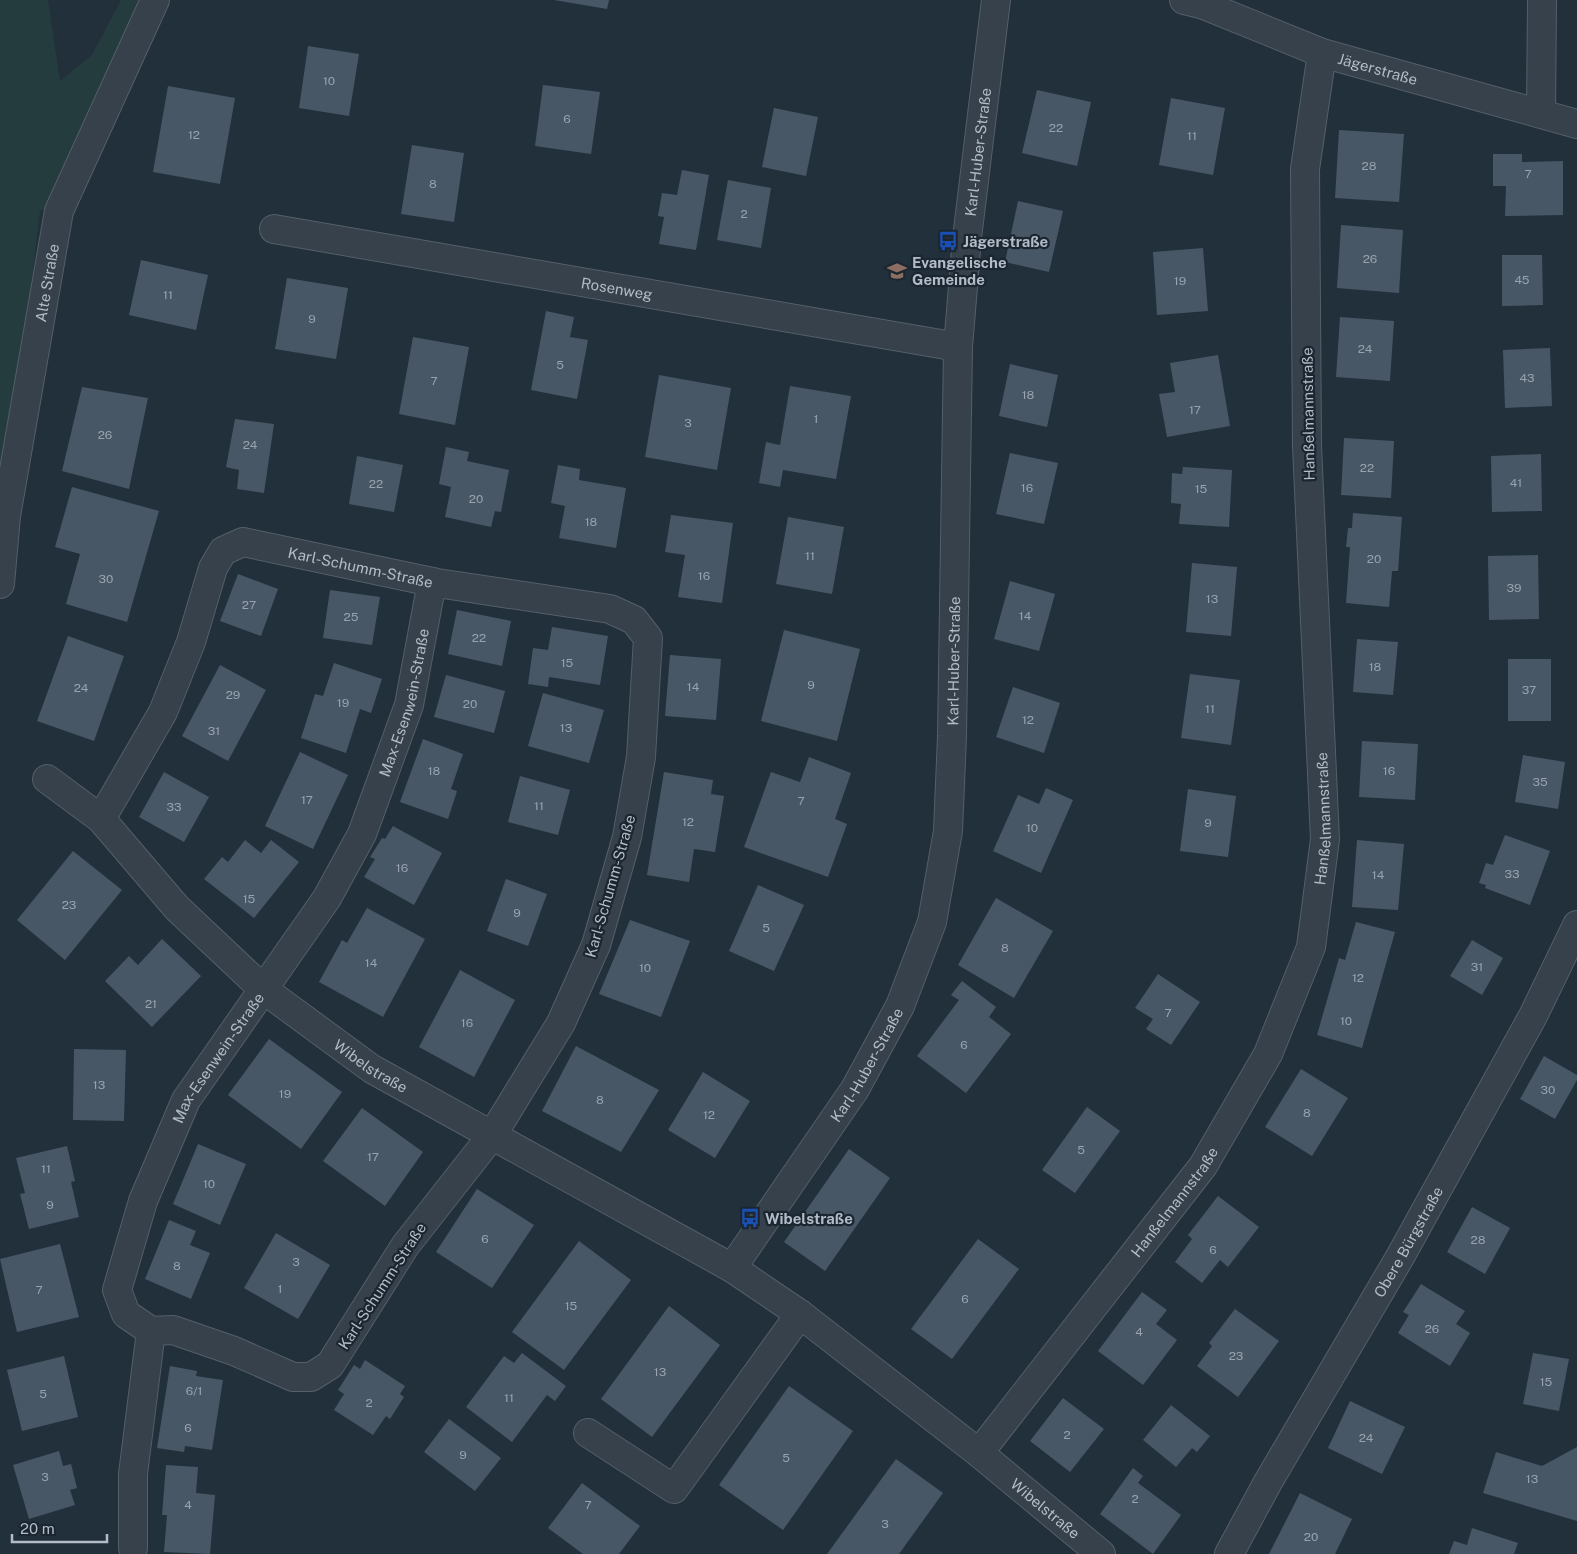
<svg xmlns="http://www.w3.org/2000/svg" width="1577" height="1554" font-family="'Public Sans',sans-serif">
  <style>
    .green { fill: #243c3d }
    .building { fill: #485765 }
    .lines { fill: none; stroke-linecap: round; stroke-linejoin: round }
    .minor-casing { stroke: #545f6a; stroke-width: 30 }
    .minor { stroke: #36414c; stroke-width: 28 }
    .labels { text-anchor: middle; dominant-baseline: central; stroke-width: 4.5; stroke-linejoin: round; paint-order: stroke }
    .number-label { font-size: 12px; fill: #98a3af }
    .street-label { font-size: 15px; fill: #b2bcc8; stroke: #1b2631 }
    .poi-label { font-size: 15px; font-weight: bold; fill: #b2bcc8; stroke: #1b2631; text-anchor: start }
  </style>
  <rect width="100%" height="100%" fill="#22303c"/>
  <path class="green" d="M 0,0 L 48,0 L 60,81 L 92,55 L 121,0 L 155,0 L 59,211 L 40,210 L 0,551 Z"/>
  <g class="building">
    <path d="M 554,0 L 609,0 L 607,9 Z"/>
    <path d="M 308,46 L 359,54 L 349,116 L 299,108 Z"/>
    <path d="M 543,85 L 600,92 L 591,154 L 535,146 Z"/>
    <path d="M 168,86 L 235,98 L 220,184 L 153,172 Z"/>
    <path d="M 1037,90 L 1091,102 L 1077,166 L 1022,153 Z"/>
    <path d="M 1171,98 L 1225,108 L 1213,175 L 1159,165 Z"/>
    <path d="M 774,108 L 818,117 L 806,176 L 762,167 Z"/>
    <path d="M 1339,130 L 1404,134 L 1399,202 L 1335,198 Z"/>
    <path d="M 412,145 L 464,153 L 454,222 L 401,214 Z"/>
    <path d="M 1493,154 L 1522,154 L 1522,162 L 1563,161 L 1563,215 L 1505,216 L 1506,186 L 1493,186 Z"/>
    <path d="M 682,170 L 709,175 L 696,250 L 659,244 L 664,217 L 658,216 L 662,193 L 677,195 Z"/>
    <path d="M 728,180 L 771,188 L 761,248 L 717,240 Z"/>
    <path d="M 1018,201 L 1063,211 L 1049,272 L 1005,262 Z"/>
    <path d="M 1341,225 L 1403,230 L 1399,293 L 1337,288 Z"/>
    <path d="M 1203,248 L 1208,311 L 1157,315 L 1153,252 Z"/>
    <path d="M 1502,255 L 1542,255 L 1543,305 L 1502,306 Z"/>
    <path d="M 141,260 L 208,275 L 196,330 L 129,315 Z"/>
    <path d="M 287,278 L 348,288 L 336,359 L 275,349 Z"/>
    <path d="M 546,311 L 574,317 L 570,337 L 588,340 L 577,399 L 531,390 Z"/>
    <path d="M 1340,317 L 1394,321 L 1390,381 L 1336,377 Z"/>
    <path d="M 413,337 L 469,347 L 455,425 L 399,414 Z"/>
    <path d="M 1550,348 L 1552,406 L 1505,408 L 1503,350 Z"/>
    <path d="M 1218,355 L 1230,426 L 1167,437 L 1159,394 L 1175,392 L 1170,363 Z"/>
    <path d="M 1010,364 L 1058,375 L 1047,427 L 999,416 Z"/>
    <path d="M 659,375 L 731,388 L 717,470 L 645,457 Z"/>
    <path d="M 790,386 L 851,396 L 836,479 L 783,470 L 780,487 L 759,483 L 766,442 L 780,445 Z"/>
    <path d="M 82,387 L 148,398 L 129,489 L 62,471 Z"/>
    <path d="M 235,419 L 274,424 L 264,493 L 237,489 L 239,470 L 226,467 Z"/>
    <path d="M 1344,438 L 1394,441 L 1391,498 L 1341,495 Z"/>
    <path d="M 446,447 L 469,452 L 467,461 L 509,470 L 501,512 L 495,511 L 491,527 L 445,517 L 451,487 L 439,484 Z"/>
    <path d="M 1010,453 L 1058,463 L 1044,524 L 996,514 Z"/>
    <path d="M 1541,454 L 1542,511 L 1492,512 L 1491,456 Z"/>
    <path d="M 357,456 L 403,465 L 394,512 L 349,504 Z"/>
    <path d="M 558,465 L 580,469 L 579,480 L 626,488 L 616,548 L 559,538 L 565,506 L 551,503 Z"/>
    <path d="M 1183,467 L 1232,470 L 1229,527 L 1179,524 L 1181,504 L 1171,503 L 1172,473 L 1182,474 Z"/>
    <path d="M 72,487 L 159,511 L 127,622 L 66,604 L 80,554 L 55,547 Z"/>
    <path d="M 1353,513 L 1402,517 L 1398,571 L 1392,571 L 1389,607 L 1346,603 L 1350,547 L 1346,547 L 1348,528 L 1352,528 Z"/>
    <path d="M 671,515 L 733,523 L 722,603 L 678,597 L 685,555 L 665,552 Z"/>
    <path d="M 788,517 L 844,527 L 832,594 L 776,584 Z"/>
    <path d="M 1538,555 L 1539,619 L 1489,620 L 1488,556 Z"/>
    <path d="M 1192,563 L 1237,567 L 1231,636 L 1186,632 Z"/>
    <path d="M 238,574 L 278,589 L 261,636 L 220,621 Z"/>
    <path d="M 1010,581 L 1055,594 L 1039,651 L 994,639 Z"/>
    <path d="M 330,590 L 380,597 L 372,645 L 323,638 Z"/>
    <path d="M 457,610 L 511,621 L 502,666 L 448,654 Z"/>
    <path d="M 552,627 L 608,636 L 600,685 L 549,677 L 548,687 L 528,684 L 533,648 L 548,650 Z"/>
    <path d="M 784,630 L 860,649 L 837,741 L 761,721 Z"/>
    <path d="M 68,636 L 124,656 L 94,741 L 37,721 Z"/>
    <path d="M 1357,639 L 1398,642 L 1393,695 L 1353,692 Z"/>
    <path d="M 670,655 L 721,659 L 716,720 L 665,716 Z"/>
    <rect x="1508" y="659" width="43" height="62"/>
    <path d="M 334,663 L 382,679 L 371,713 L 360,709 L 346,753 L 301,738 L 315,694 L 323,696 Z"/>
    <path d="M 220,665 L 266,690 L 228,761 L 182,736 Z"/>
    <path d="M 1190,674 L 1240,680 L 1231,745 L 1181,738 Z"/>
    <path d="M 446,675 L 505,691 L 494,733 L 434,717 Z"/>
    <path d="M 1013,687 L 1060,703 L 1044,753 L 996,737 Z"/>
    <path d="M 543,693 L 604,710 L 589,763 L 528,746 Z"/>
    <path d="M 423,739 L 463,754 L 451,789 L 457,791 L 448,819 L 400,802 Z"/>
    <path d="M 1362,741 L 1418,744 L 1415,800 L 1359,797 Z"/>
    <path d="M 300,752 L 348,775 L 313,849 L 265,826 Z"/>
    <path d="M 1523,755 L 1565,762 L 1558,809 L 1515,802 Z"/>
    <path d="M 809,757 L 851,773 L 835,819 L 847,824 L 828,877 L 744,847 L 771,772 L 800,782 Z"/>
    <path d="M 164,772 L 209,797 L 184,842 L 139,817 Z"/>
    <path d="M 664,772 L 713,780 L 711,794 L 724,796 L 715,852 L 694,849 L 689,882 L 647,875 Z"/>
    <path d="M 520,776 L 570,790 L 558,835 L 508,822 Z"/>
    <path d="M 1046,788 L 1073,800 L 1041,873 L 993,851 L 1018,795 L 1039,804 Z"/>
    <path d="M 1188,789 L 1236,796 L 1228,857 L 1180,851 Z"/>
    <path d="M 393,826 L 442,853 L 414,905 L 364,877 L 375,859 L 370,857 L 382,838 L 385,839 Z"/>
    <path d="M 1505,835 L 1550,851 L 1530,905 L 1485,888 L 1486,885 L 1479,883 L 1486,863 L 1493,865 Z"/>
    <path d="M 245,840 L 261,853 L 271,840 L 299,862 L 254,918 L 204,879 L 222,857 L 228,862 Z"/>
    <path d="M 1357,840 L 1404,844 L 1398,910 L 1352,907 Z"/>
    <path d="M 73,851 L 122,890 L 65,960 L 17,920 Z"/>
    <path d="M 506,879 L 547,894 L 528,946 L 487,931 Z"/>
    <path d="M 758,885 L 804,905 L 774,971 L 729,951 Z"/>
    <path d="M 996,898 L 1053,931 L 1014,998 L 958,965 Z"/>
    <path d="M 367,908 L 425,939 L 383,1017 L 319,982 L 342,940 L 347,943 Z"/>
    <path d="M 630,920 L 690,941 L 661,1017 L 599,994 Z"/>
    <path d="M 1356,922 L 1395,932 L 1362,1048 L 1317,1035 L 1339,958 L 1345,960 Z"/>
    <path d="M 162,939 L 201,976 L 152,1027 L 105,981 L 129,956 L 138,965 Z"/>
    <path d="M 1472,940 L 1503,958 L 1482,995 L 1450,976 Z"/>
    <path d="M 460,970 L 515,1000 L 474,1077 L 419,1047 Z"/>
    <path d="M 1158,974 L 1200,1002 L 1171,1045 L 1146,1029 L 1153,1019 L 1135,1008 Z"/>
    <path d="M 962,981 L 996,1007 L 989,1017 L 1011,1034 L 966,1093 L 917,1056 L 959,1000 L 951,995 Z"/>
    <path d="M 269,1039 L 342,1092 L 301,1149 L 228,1095 Z"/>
    <path d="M 576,1046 L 659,1090 L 621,1152 L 542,1111 Z"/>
    <path d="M 74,1049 L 126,1050 L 124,1121 L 73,1120 Z"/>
    <path d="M 1544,1056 L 1577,1075 L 1577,1080 L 1555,1119 L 1520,1099 Z"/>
    <path d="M 1301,1069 L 1348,1098 L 1312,1156 L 1265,1127 Z"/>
    <path d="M 703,1072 L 750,1101 L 715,1158 L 668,1130 Z"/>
    <path d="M 1087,1107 L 1120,1131 L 1075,1193 L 1042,1170 Z"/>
    <path d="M 362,1108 L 423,1152 L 385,1206 L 323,1161 Z"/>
    <path d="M 198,1144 L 246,1164 L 220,1225 L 173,1204 Z"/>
    <path d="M 67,1146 L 75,1181 L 71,1182 L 79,1217 L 29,1229 L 20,1194 L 25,1193 L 16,1158 Z"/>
    <path d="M 849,1149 L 890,1178 L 825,1271 L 784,1242 Z"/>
    <path d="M 477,1189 L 534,1225 L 492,1288 L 436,1252 Z"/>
    <path d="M 1218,1196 L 1259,1227 L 1228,1267 L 1220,1260 L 1202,1283 L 1175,1262 L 1192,1239 L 1188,1235 Z"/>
    <path d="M 1472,1207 L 1510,1228 L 1485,1274 L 1447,1252 Z"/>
    <path d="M 169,1220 L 196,1231 L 190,1245 L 210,1253 L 191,1299 L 145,1279 Z"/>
    <path d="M 276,1233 L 330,1265 L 298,1319 L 244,1288 Z"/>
    <path d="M 978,1239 L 1019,1269 L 952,1359 L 911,1329 Z"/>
    <path d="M 579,1241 L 631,1280 L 564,1370 L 512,1332 Z"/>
    <path d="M 60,1244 L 79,1317 L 17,1332 L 0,1259 Z"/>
    <path d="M 1421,1284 L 1465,1311 L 1456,1324 L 1470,1333 L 1450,1366 L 1398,1333 L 1409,1315 L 1403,1312 Z"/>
    <path d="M 1142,1292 L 1167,1310 L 1156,1324 L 1177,1340 L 1143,1385 L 1098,1351 Z"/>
    <path d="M 669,1306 L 720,1345 L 652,1437 L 601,1399 Z"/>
    <path d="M 1235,1309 L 1279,1341 L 1238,1397 L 1197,1366 L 1212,1346 L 1209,1343 Z"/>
    <path d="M 522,1353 L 566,1386 L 555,1401 L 547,1395 L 512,1442 L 466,1407 L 504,1356 L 514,1363 Z"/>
    <path d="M 1533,1353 L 1569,1359 L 1559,1411 L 1523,1404 Z"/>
    <path d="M 64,1356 L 78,1417 L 22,1431 L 7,1370 Z"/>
    <path d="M 365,1360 L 405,1386 L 400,1394 L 404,1397 L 390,1419 L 386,1416 L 373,1435 L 334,1410 L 344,1394 L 338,1390 L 354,1365 L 360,1369 Z"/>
    <path d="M 170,1366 L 197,1371 L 196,1376 L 223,1380 L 212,1450 L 185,1446 L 184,1452 L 157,1448 Z"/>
    <path d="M 789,1386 L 853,1431 L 783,1530 L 719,1485 Z"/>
    <path d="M 1063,1398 L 1104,1429 L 1070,1472 L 1030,1441 Z"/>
    <path d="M 1350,1401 L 1405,1427 L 1382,1474 L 1328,1448 Z"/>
    <path d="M 1171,1405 L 1210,1436 L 1197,1452 L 1192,1448 L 1176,1467 L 1143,1440 Z"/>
    <path d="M 449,1419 L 501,1458 L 475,1491 L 424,1452 Z"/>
    <path d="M 1577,1447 L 1577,1521 L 1483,1493 L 1496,1452 L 1542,1466 Z"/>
    <path d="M 59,1451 L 63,1466 L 71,1464 L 77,1488 L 70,1490 L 75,1505 L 29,1519 L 13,1465 Z"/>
    <path d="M 896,1459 L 943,1493 L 899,1554 L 827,1554 Z"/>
    <path d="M 166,1465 L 198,1467 L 196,1493 L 215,1495 L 210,1554 L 164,1552 L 167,1515 L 162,1515 Z"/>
    <path d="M 1133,1468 L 1143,1476 L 1138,1483 L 1181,1515 L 1153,1554 L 1100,1514 Z"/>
    <path d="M 582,1483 L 640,1526 L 619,1554 L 583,1554 L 548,1528 Z"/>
    <path d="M 1300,1493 L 1352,1519 L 1335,1554 L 1269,1554 Z"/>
    <path d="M 1472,1528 L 1518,1543 L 1514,1554 L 1449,1554 L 1454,1541 L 1467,1545 Z"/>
  </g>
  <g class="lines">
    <defs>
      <g id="minor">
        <path id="s1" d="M 1184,0 L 1204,5 L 1322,53 L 1577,124"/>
        <path d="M 1541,113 L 1542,0"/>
        <path id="s2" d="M 274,229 L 958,347"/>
        <path id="s3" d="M 0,584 L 6,516 L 59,211 L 155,0"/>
        <path id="s4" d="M 47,779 L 101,819 L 177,908 L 263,989 L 372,1069 L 732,1268 L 800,1314 L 979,1453 L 1101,1554"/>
        <path id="s5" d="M 101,819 L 163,712 L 191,642 L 213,568 L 223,551 L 243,542 L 437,583 L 610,609 L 634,620 L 648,638 L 641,757 L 627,837 L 596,945 L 561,1023 L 493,1134 L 405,1246 L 330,1365 L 311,1377 L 293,1377 L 234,1351 L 173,1330 L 151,1331"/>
        <path id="s6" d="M 732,1268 L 855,1089 L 900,1006 L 932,922 L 948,831 L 952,736 L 958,347 L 967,238 L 996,0"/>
        <path id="s7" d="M 151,1331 L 126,1314 L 117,1290 L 143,1201 L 186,1100 L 327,898 L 362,834 L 409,705 L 432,582"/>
        <path d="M 588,1433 L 674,1489 L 800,1314"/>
        <path id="s8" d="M 979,1453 L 1203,1166 L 1268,1054 L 1311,947 L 1325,839 L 1307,446 L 1305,169 L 1322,53"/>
        <path d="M 133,1548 L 133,1474 L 151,1331"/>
        <path id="s9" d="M 1229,1554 L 1268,1482 L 1400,1257 L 1533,1016 L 1577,925"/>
      </g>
    </defs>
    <use href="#minor" class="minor-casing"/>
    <use href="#minor" class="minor"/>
  </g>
  <defs>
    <symbol id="bus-bare" viewBox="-9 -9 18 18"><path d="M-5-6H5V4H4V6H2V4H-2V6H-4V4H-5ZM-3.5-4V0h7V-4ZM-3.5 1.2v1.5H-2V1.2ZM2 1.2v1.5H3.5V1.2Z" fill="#1a4fb4" stroke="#1b2631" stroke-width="2.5" paint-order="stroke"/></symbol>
    <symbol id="school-bare" viewBox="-9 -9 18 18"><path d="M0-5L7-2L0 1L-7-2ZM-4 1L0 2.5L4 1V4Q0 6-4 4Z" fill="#8d6e63" stroke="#1b2631" stroke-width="2.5" paint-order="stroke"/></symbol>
  </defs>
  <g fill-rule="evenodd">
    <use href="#bus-bare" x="934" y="227" width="28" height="28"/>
    <use href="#school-bare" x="883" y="257" width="28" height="28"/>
    <use href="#bus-bare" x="736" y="1204" width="28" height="28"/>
  </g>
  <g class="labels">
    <g class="number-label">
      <text x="329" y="81">10</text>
      <text x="567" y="119">6</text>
      <text x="1056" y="128">22</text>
      <text x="194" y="135">12</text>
      <text x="1192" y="136">11</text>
      <text x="1369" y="166">28</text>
      <text x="1528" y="174">7</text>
      <text x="433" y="184">8</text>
      <text x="744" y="214">2</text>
      <text x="1370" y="259">26</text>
      <text x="1522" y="280">45</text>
      <text x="1180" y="281">19</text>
      <text x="168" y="295">11</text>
      <text x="312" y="319">9</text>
      <text x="1365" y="349">24</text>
      <text x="560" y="365">5</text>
      <text x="1527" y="378">43</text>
      <text x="434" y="381">7</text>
      <text x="1028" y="395">18</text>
      <text x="1195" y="410">17</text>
      <text x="816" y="419">1</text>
      <text x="688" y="423">3</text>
      <text x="105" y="435">26</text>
      <text x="250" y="445">24</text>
      <text x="1367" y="468">22</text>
      <text x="1516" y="483">41</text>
      <text x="376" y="484">22</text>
      <text x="1027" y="488">16</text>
      <text x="1201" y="489">15</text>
      <text x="476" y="499">20</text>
      <text x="591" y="522">18</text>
      <text x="810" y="556">11</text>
      <text x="1374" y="559">20</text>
      <text x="704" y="576">16</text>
      <text x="106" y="579">30</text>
      <text x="1514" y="588">39</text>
      <text x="1212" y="599">13</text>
      <text x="249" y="605">27</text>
      <text x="1025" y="616">14</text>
      <text x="351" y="617">25</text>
      <text x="479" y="638">22</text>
      <text x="567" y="663">15</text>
      <text x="1375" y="667">18</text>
      <text x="811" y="685">9</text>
      <text x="693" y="687">14</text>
      <text x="81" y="688">24</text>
      <text x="1529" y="690">37</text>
      <text x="233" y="695">29</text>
      <text x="343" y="703">19</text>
      <text x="470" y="704">20</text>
      <text x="1210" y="709">11</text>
      <text x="1028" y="720">12</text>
      <text x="566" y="728">13</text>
      <text x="214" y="731">31</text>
      <text x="434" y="771">18</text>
      <text x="1389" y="771">16</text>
      <text x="1540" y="782">35</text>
      <text x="307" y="800">17</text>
      <text x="801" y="801">7</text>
      <text x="539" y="806">11</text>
      <text x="174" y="807">33</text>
      <text x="688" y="822">12</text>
      <text x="1208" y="823">9</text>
      <text x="1032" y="828">10</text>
      <text x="402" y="868">16</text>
      <text x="1512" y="874">33</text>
      <text x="1378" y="875">14</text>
      <text x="249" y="899">15</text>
      <text x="69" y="905">23</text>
      <text x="517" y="913">9</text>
      <text x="766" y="928">5</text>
      <text x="1005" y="948">8</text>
      <text x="371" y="963">14</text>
      <text x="1477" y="967">31</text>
      <text x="645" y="968">10</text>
      <text x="1358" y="978">12</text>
      <text x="151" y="1004">21</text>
      <text x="1168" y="1013">7</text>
      <text x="1346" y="1021">10</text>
      <text x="467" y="1023">16</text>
      <text x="964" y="1045">6</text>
      <text x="99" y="1085">13</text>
      <text x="1548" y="1090">30</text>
      <text x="285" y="1094">19</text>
      <text x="600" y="1100">8</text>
      <text x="1307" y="1113">8</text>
      <text x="709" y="1115">12</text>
      <text x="1081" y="1150">5</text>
      <text x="373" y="1157">17</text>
      <text x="46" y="1169">11</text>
      <text x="209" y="1184">10</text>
      <text x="50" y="1205">9</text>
      <text x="485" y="1239">6</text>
      <text x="1478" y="1240">28</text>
      <text x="1213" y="1250">6</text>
      <text x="296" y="1262">3</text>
      <text x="177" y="1266">8</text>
      <text x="280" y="1289">1</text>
      <text x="39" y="1290">7</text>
      <text x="965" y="1299">6</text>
      <text x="571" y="1306">15</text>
      <text x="1432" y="1329">26</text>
      <text x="1139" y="1332">4</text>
      <text x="1236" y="1356">23</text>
      <text x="660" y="1372">13</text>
      <text x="1546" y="1382">15</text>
      <text x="194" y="1391">6/1</text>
      <text x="43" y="1394">5</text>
      <text x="509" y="1398">11</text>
      <text x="369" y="1403">2</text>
      <text x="188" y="1428">6</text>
      <text x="1067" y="1435">2</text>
      <text x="1366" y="1438">24</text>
      <text x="463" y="1455">9</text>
      <text x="786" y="1458">5</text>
      <text x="45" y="1477">3</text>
      <text x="1532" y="1479">13</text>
      <text x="1135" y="1499">2</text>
      <text x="188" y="1505">4</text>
      <text x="588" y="1505">7</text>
      <text x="885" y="1524">3</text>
      <text x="1311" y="1537">20</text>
    </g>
    <g class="street-label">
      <text stroke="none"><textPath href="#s1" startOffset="206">Jägerstraße</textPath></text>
      <text stroke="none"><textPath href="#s6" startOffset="1174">Karl-Huber-Straße</textPath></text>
      <text stroke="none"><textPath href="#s3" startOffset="305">Alte Straße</textPath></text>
      <text stroke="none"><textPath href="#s2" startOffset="348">Rosenweg</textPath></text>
      <text transform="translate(1308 414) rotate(-91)">Hanßelmannstraße</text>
      <text stroke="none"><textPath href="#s5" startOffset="438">Karl-Schumm-Straße</textPath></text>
      <text stroke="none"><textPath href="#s6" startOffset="664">Karl-Huber-Straße</textPath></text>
      <text stroke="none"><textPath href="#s7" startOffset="716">Max-Esenwein-Straße</textPath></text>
      <text stroke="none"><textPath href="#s8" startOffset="738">Hanßelmannstraße</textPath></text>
      <text transform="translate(610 886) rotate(-74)">Karl-Schumm-Straße</text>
      <text stroke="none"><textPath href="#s7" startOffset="311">Max-Esenwein-Straße</textPath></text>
      <text stroke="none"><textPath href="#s4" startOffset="435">Wibelstraße</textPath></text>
      <text stroke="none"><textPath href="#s6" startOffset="244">Karl-Huber-Straße</textPath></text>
      <text stroke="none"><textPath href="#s8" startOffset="318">Hanßelmannstraße</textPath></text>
      <text stroke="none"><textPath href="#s9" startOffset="360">Obere Bürgstraße</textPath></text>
      <text transform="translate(382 1286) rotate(-57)">Karl-Schumm-Straße</text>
      <text stroke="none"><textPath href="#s4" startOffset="1244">Wibelstraße</textPath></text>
    </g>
    <g class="poi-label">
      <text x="963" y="241">Jägerstraße</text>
      <text x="912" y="262">Evangelische<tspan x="912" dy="17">Gemeinde</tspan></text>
      <text x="765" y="1218">Wibelstraße</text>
    </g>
  </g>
  <path d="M12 1534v8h95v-8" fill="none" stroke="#b2bcc8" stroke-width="2.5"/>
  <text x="20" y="1534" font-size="15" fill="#b2bcc8" stroke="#1b2631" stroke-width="4" paint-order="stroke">20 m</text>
</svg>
